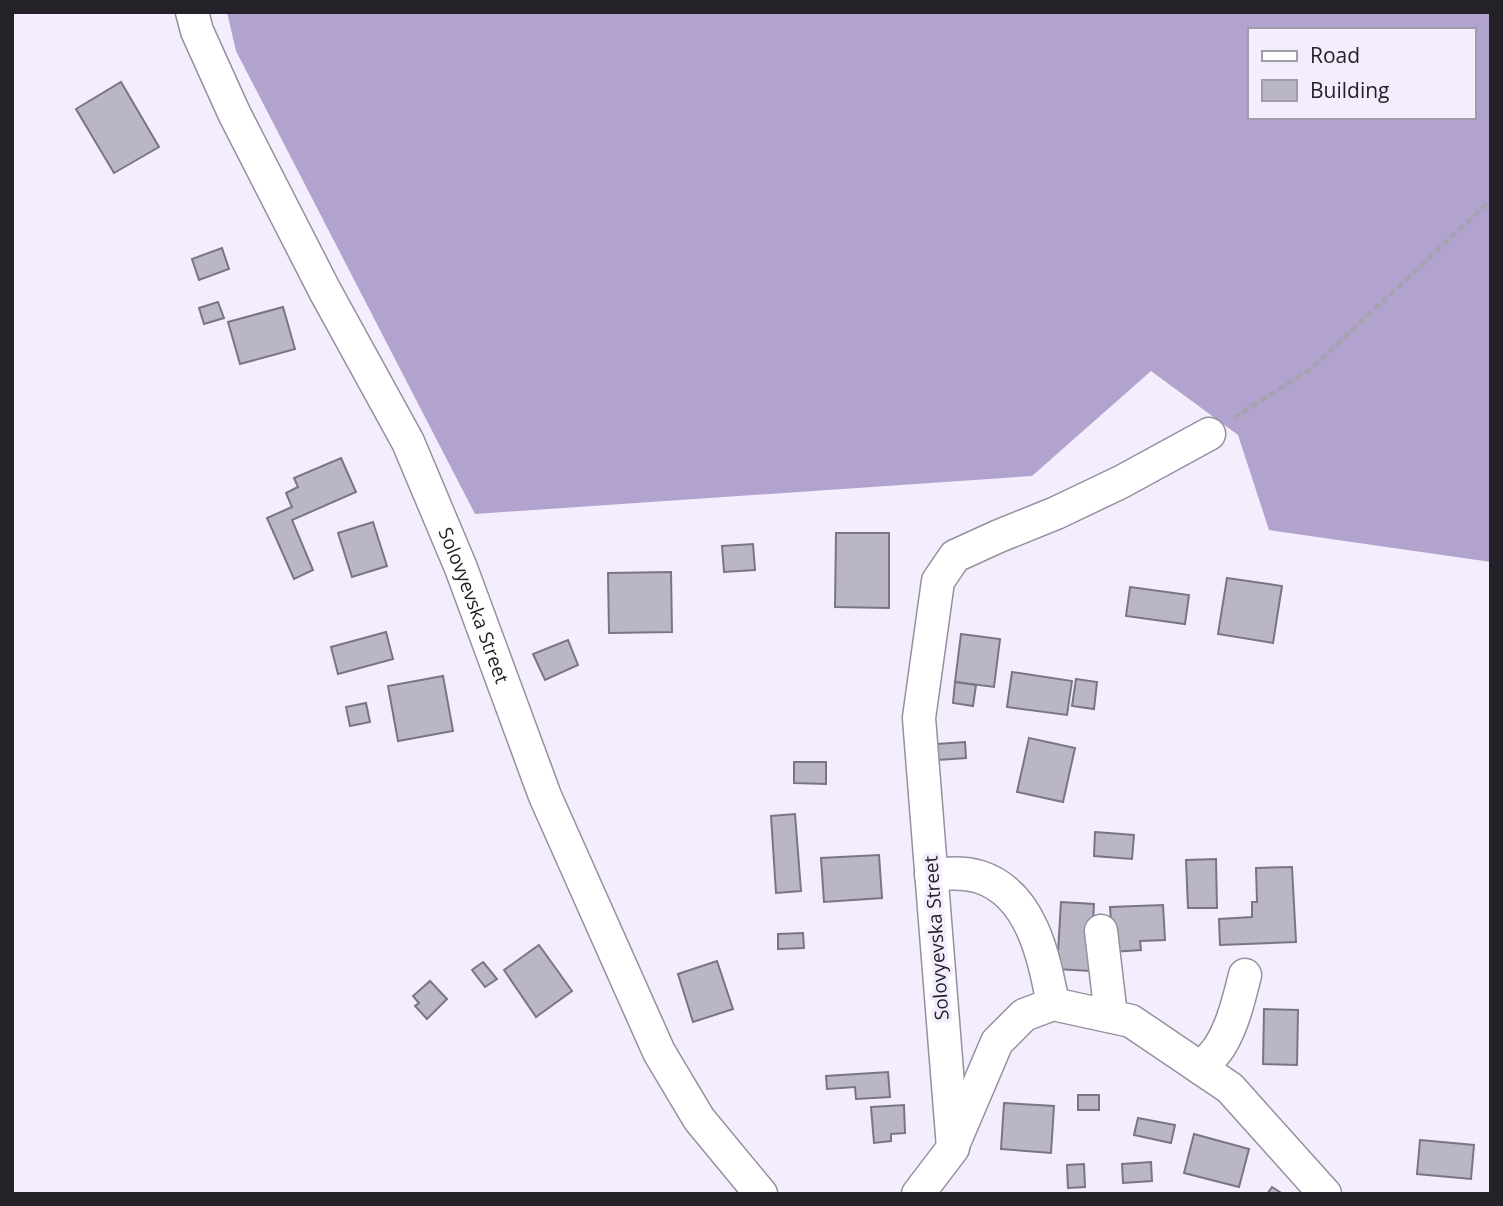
<svg xmlns="http://www.w3.org/2000/svg" width="1503" height="1206" font-family="'Open Sans',sans-serif">
  <style>
    .forest { fill: #b1a2ce; fill-rule: evenodd }
    .building { fill: #bbb6c6; stroke: #7a7584; stroke-width: 2 }
    .lines { fill: none; stroke-linecap: round; stroke-linejoin: round }
    .minor-casing { stroke: #95909f; stroke-width: 35 }
    .path { stroke: #a6a2af; stroke-width: 4.5; stroke-dasharray: 7 3.5; stroke-linecap: butt }
    .minor { stroke: #fff; stroke-width: 32 }
    .labels { text-anchor: middle; dominant-baseline: central; stroke-width: 7; stroke-linejoin: round; paint-order: stroke }
    .street-label { font-size: 19px; fill: #242228; stroke: #f3edfe }
  </style>
  <rect width="100%" height="100%" fill="#f3edfe"/>
  <path class="forest" d="M 227,12 L 1491,12 L 1491,562 L 1269,530 L 1238,435 L 1151,371 L 1032,476 L 475,514 L 236,51 ZM 1249,30 L 1473,30 L 1473,117 L 1249,117 Z"/>
  <g class="building">
    <path d="M 121,82 L 159,147 L 114,173 L 76,109 Z"/>
    <path d="M 222,248 L 229,269 L 199,280 L 192,259 Z"/>
    <path d="M 218,302 L 224,318 L 204,324 L 199,308 Z"/>
    <path d="M 283,307 L 295,349 L 240,364 L 228,322 Z"/>
    <path d="M 341,458 L 356,492 L 292,520 L 313,570 L 294,579 L 267,518 L 292,507 L 286,493 L 298,487 L 294,478 Z"/>
    <path d="M 373,522 L 387,566 L 352,577 L 338,533 Z"/>
    <path d="M 836,533 L 889,533 L 889,608 L 835,607 Z"/>
    <path d="M 753,544 L 755,570 L 724,572 L 722,546 Z"/>
    <path d="M 671,572 L 672,632 L 609,633 L 608,573 Z"/>
    <path d="M 1227,578 L 1282,586 L 1273,643 L 1218,634 Z"/>
    <path d="M 1130,587 L 1189,595 L 1185,624 L 1126,616 Z"/>
    <path d="M 386,632 L 393,659 L 338,674 L 331,647 Z"/>
    <path d="M 961,634 L 1000,639 L 994,687 L 955,682 Z"/>
    <path d="M 568,640 L 578,665 L 545,680 L 533,654 Z"/>
    <path d="M 1012,672 L 1072,681 L 1067,715 L 1007,707 Z"/>
    <path d="M 443,676 L 453,731 L 398,741 L 388,686 Z"/>
    <path d="M 1076,679 L 1097,682 L 1094,709 L 1072,706 Z"/>
    <path d="M 955,682 L 976,685 L 973,706 L 953,703 Z"/>
    <path d="M 366,703 L 370,722 L 350,726 L 346,707 Z"/>
    <path d="M 1029,738 L 1075,748 L 1063,802 L 1017,792 Z"/>
    <path d="M 965,742 L 966,758 L 938,760 L 937,744 Z"/>
    <path d="M 794,762 L 826,762 L 826,784 L 794,783 Z"/>
    <path d="M 795,814 L 801,891 L 776,893 L 771,816 Z"/>
    <path d="M 1095,832 L 1134,835 L 1132,859 L 1094,856 Z"/>
    <path d="M 879,855 L 882,898 L 824,902 L 821,858 Z"/>
    <path d="M 1216,859 L 1217,908 L 1188,908 L 1186,860 Z"/>
    <path d="M 1292,867 L 1296,942 L 1220,945 L 1219,919 L 1252,917 L 1252,902 L 1257,902 L 1256,868 Z"/>
    <path d="M 1061,902 L 1094,904 L 1090,971 L 1057,969 Z"/>
    <path d="M 1163,905 L 1165,940 L 1140,941 L 1141,950 L 1113,952 L 1110,907 Z"/>
    <path d="M 803,933 L 804,948 L 778,949 L 778,934 Z"/>
    <path d="M 539,945 L 572,991 L 536,1017 L 504,970 Z"/>
    <path d="M 717,961 L 733,1009 L 693,1022 L 678,974 Z"/>
    <path d="M 483,962 L 497,979 L 485,987 L 472,970 Z"/>
    <path d="M 430,981 L 447,999 L 427,1019 L 415,1006 L 419,1003 L 413,996 Z"/>
    <path d="M 1264,1009 L 1298,1010 L 1297,1065 L 1263,1064 Z"/>
    <path d="M 888,1072 L 890,1097 L 856,1099 L 855,1087 L 827,1089 L 826,1076 Z"/>
    <rect x="1078" y="1095" width="21" height="15"/>
    <path d="M 1004,1103 L 1054,1106 L 1051,1153 L 1001,1149 Z"/>
    <path d="M 904,1105 L 905,1133 L 891,1134 L 891,1141 L 874,1143 L 871,1107 Z"/>
    <path d="M 1138,1118 L 1175,1125 L 1171,1143 L 1134,1135 Z"/>
    <path d="M 1194,1134 L 1249,1149 L 1239,1187 L 1184,1173 Z"/>
    <path d="M 1420,1140 L 1474,1145 L 1471,1179 L 1417,1174 Z"/>
    <path d="M 1151,1162 L 1152,1181 L 1123,1183 L 1122,1164 Z"/>
    <path d="M 1084,1164 L 1085,1187 L 1068,1188 L 1067,1165 Z"/>
    <path d="M 1272,1187 L 1283,1194 L 1267,1194 Z"/>
  </g>
  <g class="lines">
    <defs>
      <g id="minor">
        <path id="s1" d="M 192,12 L 197,31 L 234,113 L 325,291 L 408,442 L 461,568 L 545,796 L 659,1052 L 699,1119 L 761,1194"/>
        <path d="M 931,875 C 947,873 965,872 980,877 C 1032,894 1044,958 1053,1004"/>
        <path d="M 1101,931 L 1111,1016"/>
        <path d="M 1202,1069 C 1207,1061 1215,1054 1220,1046 C 1233,1025 1239,999 1245,975"/>
        <path d="M 954,1143 L 997,1042 L 1024,1015 L 1053,1004 L 1131,1021 L 1230,1088 L 1325,1194"/>
        <path d="M 918,1194 L 953,1148 L 919,718 L 938,581 L 955,556 L 999,536 L 1056,513 L 1121,482 L 1209,434"/>
      </g>
    </defs>
    <use href="#minor" class="minor-casing"/>
    <path class="path" d="M 1234,418 L 1312,368 L 1491,200"/>
    <use href="#minor" class="minor"/>
  </g>
  <g class="labels">
    <g class="street-label">
      <text stroke="none"><textPath href="#s1" startOffset="658">Solovyevska Street</textPath></text>
      <text transform="translate(936 938) rotate(-94)">Solovyevska Street</text>
    </g>
  </g>
  <rect width="1503" height="1206" fill="none" stroke="#242228" stroke-width="28"/>
  <rect x="1248" y="28" width="228" height="91" fill="#f3edfe" stroke="#a09ca8" stroke-width="2"/>
  <rect x="1262" y="51" width="35" height="10" fill="#ffffff" stroke="#a09ca8" stroke-width="2"/>
  <text x="1310" y="63" font-size="21" fill="#242228">Road</text>
  <rect x="1262" y="80" width="35" height="21" fill="#bbb6c6" stroke="#a09ca8" stroke-width="2"/>
  <text x="1310" y="98" font-size="21" fill="#242228">Building</text>
</svg>
